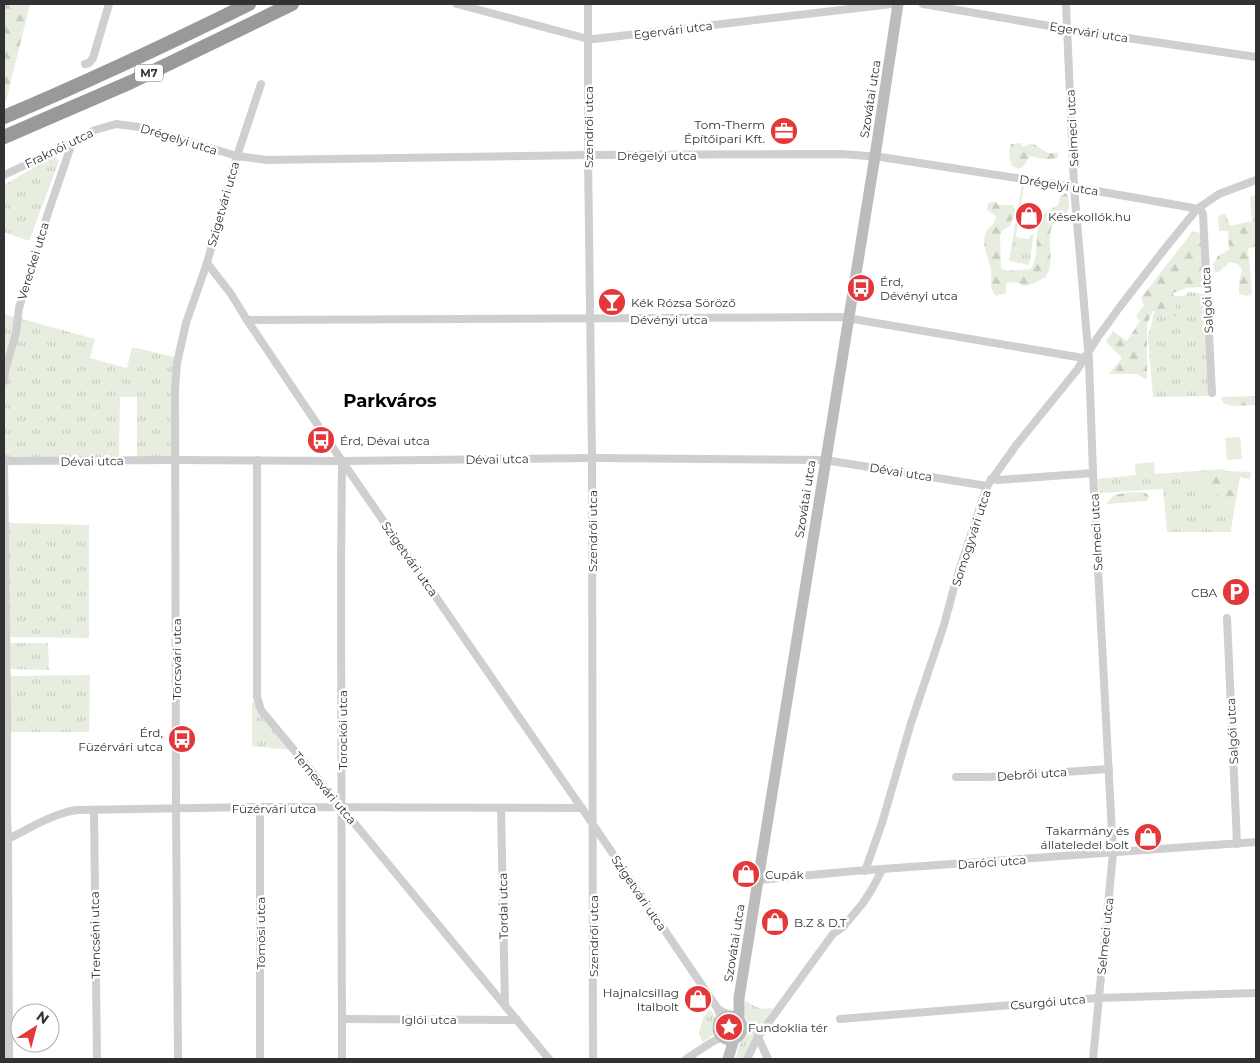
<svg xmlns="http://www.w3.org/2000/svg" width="1260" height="1063" font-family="Montserrat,sans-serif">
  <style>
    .grass { fill: url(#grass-tufts) }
    .forest { fill: url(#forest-firs) }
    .park { fill: #e7eee0 }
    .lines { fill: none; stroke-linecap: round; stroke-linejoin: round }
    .street { stroke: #cfcfcf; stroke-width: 8 }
    .secondary { stroke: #bcbcbc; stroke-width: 11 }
    .highway { stroke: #999; stroke-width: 14 }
    .labels { text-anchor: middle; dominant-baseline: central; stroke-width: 5; stroke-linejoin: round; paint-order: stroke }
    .shield { fill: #fff; stroke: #707070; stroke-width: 1 }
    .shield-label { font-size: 11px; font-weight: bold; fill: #323232 }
    .street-label { font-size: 12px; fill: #323232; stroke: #fff }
    .poi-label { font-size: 12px; fill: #323232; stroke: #fff; text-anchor: start }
    .district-label { font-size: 18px; font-weight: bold; fill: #000; stroke: #fff }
  </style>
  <defs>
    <pattern id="grass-tufts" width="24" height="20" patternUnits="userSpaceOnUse" patternTransform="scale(1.25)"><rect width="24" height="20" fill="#e7eee0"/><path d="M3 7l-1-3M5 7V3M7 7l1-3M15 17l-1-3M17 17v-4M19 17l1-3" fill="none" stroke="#c7cdc1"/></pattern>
    <pattern id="forest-firs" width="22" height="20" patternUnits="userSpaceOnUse" patternTransform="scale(1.25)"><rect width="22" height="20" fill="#e7eee0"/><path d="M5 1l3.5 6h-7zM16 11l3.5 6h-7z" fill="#c7cdc1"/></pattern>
  </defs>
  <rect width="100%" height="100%" fill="#fff"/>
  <g class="grass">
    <path d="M 55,155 L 59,161 L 29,241 L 4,232 L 4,185 Z"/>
    <path d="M 1022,185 L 1024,186 L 1016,237 L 1029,239 L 1030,236 L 1034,234 L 1029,265 L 1009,261 Z"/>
    <path d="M 1189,292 L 1203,294 L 1209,396 L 1153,397 L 1148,338 C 1149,329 1153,325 1153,314 L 1172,297 L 1176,296 L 1184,296 Z"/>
    <path d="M 4,314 L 95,339 L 90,358 L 127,368 L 132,347 L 175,357 L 174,457 L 137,457 L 137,397 L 120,397 L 119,457 L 8,458 L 4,457 Z"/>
    <path d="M 1154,462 L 1155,474 L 1198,471 L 1192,481 C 1201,480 1204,482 1208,490 L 1225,497 L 1234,496 L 1227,510 L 1233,517 L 1231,532 L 1167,532 L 1163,489 L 1099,493 L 1098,479 L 1136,475 L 1135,464 Z"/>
    <path d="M 4,520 L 13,523 L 89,525 L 89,638 L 9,637 L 9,643 L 48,643 L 49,670 L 10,669 L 10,676 L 90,675 L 89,732 L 6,732 Z"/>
    <path d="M 252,702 L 256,702 L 289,750 L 252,746 Z"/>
    <path d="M 746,1000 C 755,1008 762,1010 773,1008 L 747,1050 L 743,1059 L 736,1059 L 739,1045 L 747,1035 L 749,1028 L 744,1012 L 744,1008 Z"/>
    <path d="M 710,1009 L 716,1018 L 712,1026 L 714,1034 L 703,1042 L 699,1034 L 703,1018 Z"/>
  </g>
  <g class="forest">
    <path d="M 4,4 L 30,4 L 6,101 L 4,101 Z"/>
    <path d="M 1021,143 L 1023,147 L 1032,143 L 1048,153 L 1058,153 L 1058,156 L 1057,158 C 1048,160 1039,159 1030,156 L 1023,167 L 1019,169 L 1012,166 C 1009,158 1008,152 1011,144 Z"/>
    <path d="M 1066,193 C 1071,200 1069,207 1066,215 C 1063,217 1058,218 1055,221 C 1046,231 1052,252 1050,265 C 1050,269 1048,273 1046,277 L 1030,285 L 1023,286 L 1019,283 L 1008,282 L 1006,285 L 1006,293 L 996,296 C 989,288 992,279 991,270 C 989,257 982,248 985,235 C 987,227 996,225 996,216 L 987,210 L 988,204 L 992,202 L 996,202 L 998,205 L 1014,205 L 1015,212 L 1010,226 L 1003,230 L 1000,236 L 1001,268 L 1007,271 L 1031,269 C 1041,254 1032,226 1044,214 C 1048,210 1053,208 1058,206 L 1060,197 Z"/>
    <path d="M 1256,195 L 1256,247 L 1248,248 L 1252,292 L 1251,295 L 1246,296 L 1239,294 L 1239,284 L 1242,269 L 1238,264 L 1230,262 L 1219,272 L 1215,272 L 1213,265 L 1218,256 L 1229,250 L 1228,231 L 1219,231 L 1218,216 L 1225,213 L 1230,226 L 1252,221 L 1250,197 Z"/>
    <path d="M 1193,231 L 1201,233 L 1202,287 L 1187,288 L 1173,293 L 1178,316 L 1161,316 L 1153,311 L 1147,324 L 1147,378 L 1145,379 L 1137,374 L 1109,374 L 1122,358 L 1106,342 L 1113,331 L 1127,341 L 1140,321 L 1136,316 L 1144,305 L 1141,298 Z"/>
    <path d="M 1256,396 L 1256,405 L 1232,406 L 1223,403 L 1221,397 Z"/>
    <path d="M 1225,469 L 1225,471 L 1251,472 L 1250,479 L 1240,477 L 1233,517 L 1227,510 L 1234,496 L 1232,496 L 1230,498 L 1227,499 L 1222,495 L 1212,494 C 1204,486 1206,479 1192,481 L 1189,477 L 1190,475 L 1197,473 L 1198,471 Z"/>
    <path d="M 1144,492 L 1147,494 L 1149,497 L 1147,501 L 1107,504 C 1113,490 1132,493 1144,492 Z"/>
  </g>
  <path class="park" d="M 1240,437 L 1242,459 L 1227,460 L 1225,438 Z"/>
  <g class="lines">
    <g class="street">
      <path d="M 457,4 L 588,39 L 594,39 L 892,4"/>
      <path d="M 588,4 L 588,155 L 592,458 L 593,1059"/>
      <path d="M 923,4 L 1067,29 L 1256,57"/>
      <path d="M 1066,4 L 1074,187 L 1089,361 L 1093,473 L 1113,853 L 1093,1059"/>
      <path d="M 85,64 L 89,63 L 93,58 L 109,4"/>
      <path d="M 4,175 L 72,143 L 95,130 L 116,124 L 139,127 L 237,156 L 267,160 L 588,155 L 841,154 L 881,157 L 1074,187 L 1188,207 L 1201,210 L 1203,214 L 1212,393"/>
      <path d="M 207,263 L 231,294 L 247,320 L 342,461 L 592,823 L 718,1009 L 721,1019"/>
      <path d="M 247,320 L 841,317 L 1089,359"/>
      <path d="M 4,381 L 5,371 L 16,333 L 19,308 L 25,288 L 48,213 L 72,143"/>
      <path d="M 4,460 L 7,715 L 7,819 L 8,839 L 9,1059"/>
      <path d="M 257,460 L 257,697 L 261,710 L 549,1059"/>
      <path d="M 4,461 L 176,460 L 342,461 L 592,458 L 825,460 L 987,486"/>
      <path d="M 991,479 L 999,480 L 1093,473"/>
      <path d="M 1227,618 L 1237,844"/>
      <path d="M 956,777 L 988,777 L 1109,769"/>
      <path d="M 260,807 L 260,1059"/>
      <path d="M 501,808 L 505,1005"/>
      <path d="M 94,810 L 97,1059"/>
      <path d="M 6,840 C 27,830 53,813 77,810 L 260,807 L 582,808"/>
      <path d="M 865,871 L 882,823 L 911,723 L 944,625 L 956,580 L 987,486 L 1017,444 L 1077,370 L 1098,337 L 1119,308 L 1163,251 L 1197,209 L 1219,194 L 1256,180"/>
      <path d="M 758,880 L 854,871 L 1256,842"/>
      <path d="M 718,1009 L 729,1015"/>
      <path d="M 342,1019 L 517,1020"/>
      <path d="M 840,1019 L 1098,998 L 1256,993"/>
      <path d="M 758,1037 L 768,1059"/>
      <path d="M 178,1059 L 176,808 L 175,389 L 177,363 L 186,323 L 207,263 L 237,156 L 261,84"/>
      <path d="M 342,1059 L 341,571 L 342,461"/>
      <path d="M 686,1059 L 712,1042 L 722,1037"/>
      <path d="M 747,1059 L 758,1037 L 819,953 L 833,934 L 843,927 L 863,903 L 872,889 L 882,870"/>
    </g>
    <g class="secondary">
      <circle cx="730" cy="1028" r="12"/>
      <path d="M 739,1020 L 739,998 L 875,156 L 898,4"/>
      <path d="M 728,1059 L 734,1039"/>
    </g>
    <g class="highway">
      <path d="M 4,117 C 87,82 168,44 249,4"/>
      <path d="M 4,137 L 131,82 L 292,4"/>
    </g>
  </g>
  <defs>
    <symbol id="office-disc" viewBox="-11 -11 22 22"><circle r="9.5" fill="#e53739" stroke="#fff"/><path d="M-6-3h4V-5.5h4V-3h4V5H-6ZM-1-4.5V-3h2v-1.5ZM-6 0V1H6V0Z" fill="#fff"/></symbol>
    <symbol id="shop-disc" viewBox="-11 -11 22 22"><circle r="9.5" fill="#e53739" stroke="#fff"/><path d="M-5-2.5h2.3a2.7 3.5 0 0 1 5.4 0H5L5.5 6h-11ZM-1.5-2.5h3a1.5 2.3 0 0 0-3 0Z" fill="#fff"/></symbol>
    <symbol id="bus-disc" viewBox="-11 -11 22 22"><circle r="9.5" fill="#e53739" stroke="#fff"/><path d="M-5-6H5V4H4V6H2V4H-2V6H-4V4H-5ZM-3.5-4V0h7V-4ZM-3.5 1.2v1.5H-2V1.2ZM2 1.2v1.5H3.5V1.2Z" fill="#fff"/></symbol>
    <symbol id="bar-disc" viewBox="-11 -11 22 22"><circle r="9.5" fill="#e53739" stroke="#fff"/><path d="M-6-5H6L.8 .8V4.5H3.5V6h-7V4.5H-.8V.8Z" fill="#fff"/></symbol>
    <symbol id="parking-disc" viewBox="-11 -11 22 22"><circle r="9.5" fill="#e53739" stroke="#fff"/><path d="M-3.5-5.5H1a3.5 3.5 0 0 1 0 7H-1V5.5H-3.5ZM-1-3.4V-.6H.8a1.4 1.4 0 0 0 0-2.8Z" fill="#fff"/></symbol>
    <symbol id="sight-disc" viewBox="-11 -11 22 22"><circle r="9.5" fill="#e53739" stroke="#fff"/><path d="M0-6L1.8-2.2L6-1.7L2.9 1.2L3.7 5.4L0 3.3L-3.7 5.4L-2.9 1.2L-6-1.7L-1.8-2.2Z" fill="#fff"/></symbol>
  </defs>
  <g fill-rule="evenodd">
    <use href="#office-disc" x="768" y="115" width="32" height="32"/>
    <use href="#shop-disc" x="1013" y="200" width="32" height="32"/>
    <use href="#bus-disc" x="845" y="272" width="32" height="32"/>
    <use href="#bar-disc" x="596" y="286" width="32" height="32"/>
    <use href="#bus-disc" x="305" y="424" width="32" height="32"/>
    <use href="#parking-disc" x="1220" y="576" width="32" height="32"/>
    <use href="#bus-disc" x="166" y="723" width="32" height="32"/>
    <use href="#shop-disc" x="1132" y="821" width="32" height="32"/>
    <use href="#shop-disc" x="730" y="858" width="32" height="32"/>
    <use href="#shop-disc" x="759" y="906" width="32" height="32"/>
    <use href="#shop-disc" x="682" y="983" width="32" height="32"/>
    <use href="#sight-disc" x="713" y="1011" width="32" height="32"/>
  </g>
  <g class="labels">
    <rect class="shield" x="135" y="64.5" width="28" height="17" rx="4"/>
    <g class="shield-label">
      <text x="149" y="73">M7</text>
    </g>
    <g class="street-label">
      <text transform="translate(673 30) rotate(-7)">Egervári utca</text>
      <text transform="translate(1089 32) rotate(9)">Egervári utca</text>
      <text transform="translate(870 99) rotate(-81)">Szovátai utca</text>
      <text transform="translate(588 127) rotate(-90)">Szendrői utca</text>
      <text transform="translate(1072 128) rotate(-93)">Selmeci utca</text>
      <text transform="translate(179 139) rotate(17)">Drégelyi utca</text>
      <text transform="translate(59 148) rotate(-26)">Fraknói utca</text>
      <text x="657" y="155">Drégelyi utca</text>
      <text transform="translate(1059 185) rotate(9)">Drégelyi utca</text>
      <text transform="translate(223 204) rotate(-74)">Szigetvári utca</text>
      <text transform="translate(33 261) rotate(-73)">Vereckei utca</text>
      <text transform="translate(1207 300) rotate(-93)">Salgói utca</text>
      <text x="669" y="319">Dévényi utca</text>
      <text transform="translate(497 459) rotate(-1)">Dévai utca</text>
      <text transform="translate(92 461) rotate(-1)">Dévai utca</text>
      <text transform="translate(901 472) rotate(9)">Dévai utca</text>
      <text transform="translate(805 499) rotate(-81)">Szovátai utca</text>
      <text transform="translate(592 531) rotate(-90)">Szendrői utca</text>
      <text transform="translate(1096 532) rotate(-93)">Selmeci utca</text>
      <text transform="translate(971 538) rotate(-72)">Somogyvári utca</text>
      <text transform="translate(410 559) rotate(55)">Szigetvári utca</text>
      <text transform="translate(176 659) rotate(-90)">Törcsvári utca</text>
      <text transform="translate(342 730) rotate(-90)">Torockói utca</text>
      <text transform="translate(1232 731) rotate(-93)">Salgói utca</text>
      <text transform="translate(1032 774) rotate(-4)">Debrői utca</text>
      <text transform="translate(325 788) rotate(50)">Temesvári utca</text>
      <text x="274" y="808">Füzérvári utca</text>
      <text transform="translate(992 862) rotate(-4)">Daróci utca</text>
      <text transform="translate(639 893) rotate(56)">Szigetvári utca</text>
      <text transform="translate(503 906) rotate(-91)">Tordai utca</text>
      <text transform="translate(260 933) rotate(-90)">Tömösi utca</text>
      <text transform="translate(95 935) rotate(-91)">Trencséni utca</text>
      <text transform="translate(593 936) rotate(-90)">Szendrői utca</text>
      <text transform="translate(1105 936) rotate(-84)">Selmeci utca</text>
      <text transform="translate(734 943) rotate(-81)">Szovátai utca</text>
      <text transform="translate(1048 1002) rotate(-5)">Csurgói utca</text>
      <text x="429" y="1019">Iglói utca</text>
    </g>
    <g class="poi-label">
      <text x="765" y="124" text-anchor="end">Tom-Therm<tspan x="765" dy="14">Építőipari Kft.</tspan></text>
      <text x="1048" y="216">Késekollók.hu</text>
      <text x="880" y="281">Érd,<tspan x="880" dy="14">Dévényi utca</tspan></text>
      <text x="631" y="302">Kék Rózsa Söröző</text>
      <text x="340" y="440">Érd, Dévai utca</text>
      <text x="1217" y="592" text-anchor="end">CBA</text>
      <text x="163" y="732" text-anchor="end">Érd,<tspan x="163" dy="14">Füzérvári utca</tspan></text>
      <text x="1129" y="830" text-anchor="end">Takarmány és<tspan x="1129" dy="14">állateledel bolt</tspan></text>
      <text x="765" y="874">Cupák</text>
      <text x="794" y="922">B.Z &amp; D.T</text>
      <text x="679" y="992" text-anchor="end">Hajnalcsillag<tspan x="679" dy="14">Italbolt</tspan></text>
      <text x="748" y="1027">Fundoklia tér</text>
    </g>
    <g class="district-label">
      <text x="390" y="401">Parkváros</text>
    </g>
  </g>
  <rect width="1260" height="1063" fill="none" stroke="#323232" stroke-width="10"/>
  <g transform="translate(35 1028) rotate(36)"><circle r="24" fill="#ffffff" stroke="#adadad"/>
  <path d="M0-4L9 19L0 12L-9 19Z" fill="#e53739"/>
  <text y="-8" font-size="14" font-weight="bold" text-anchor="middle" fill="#323232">N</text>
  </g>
</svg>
